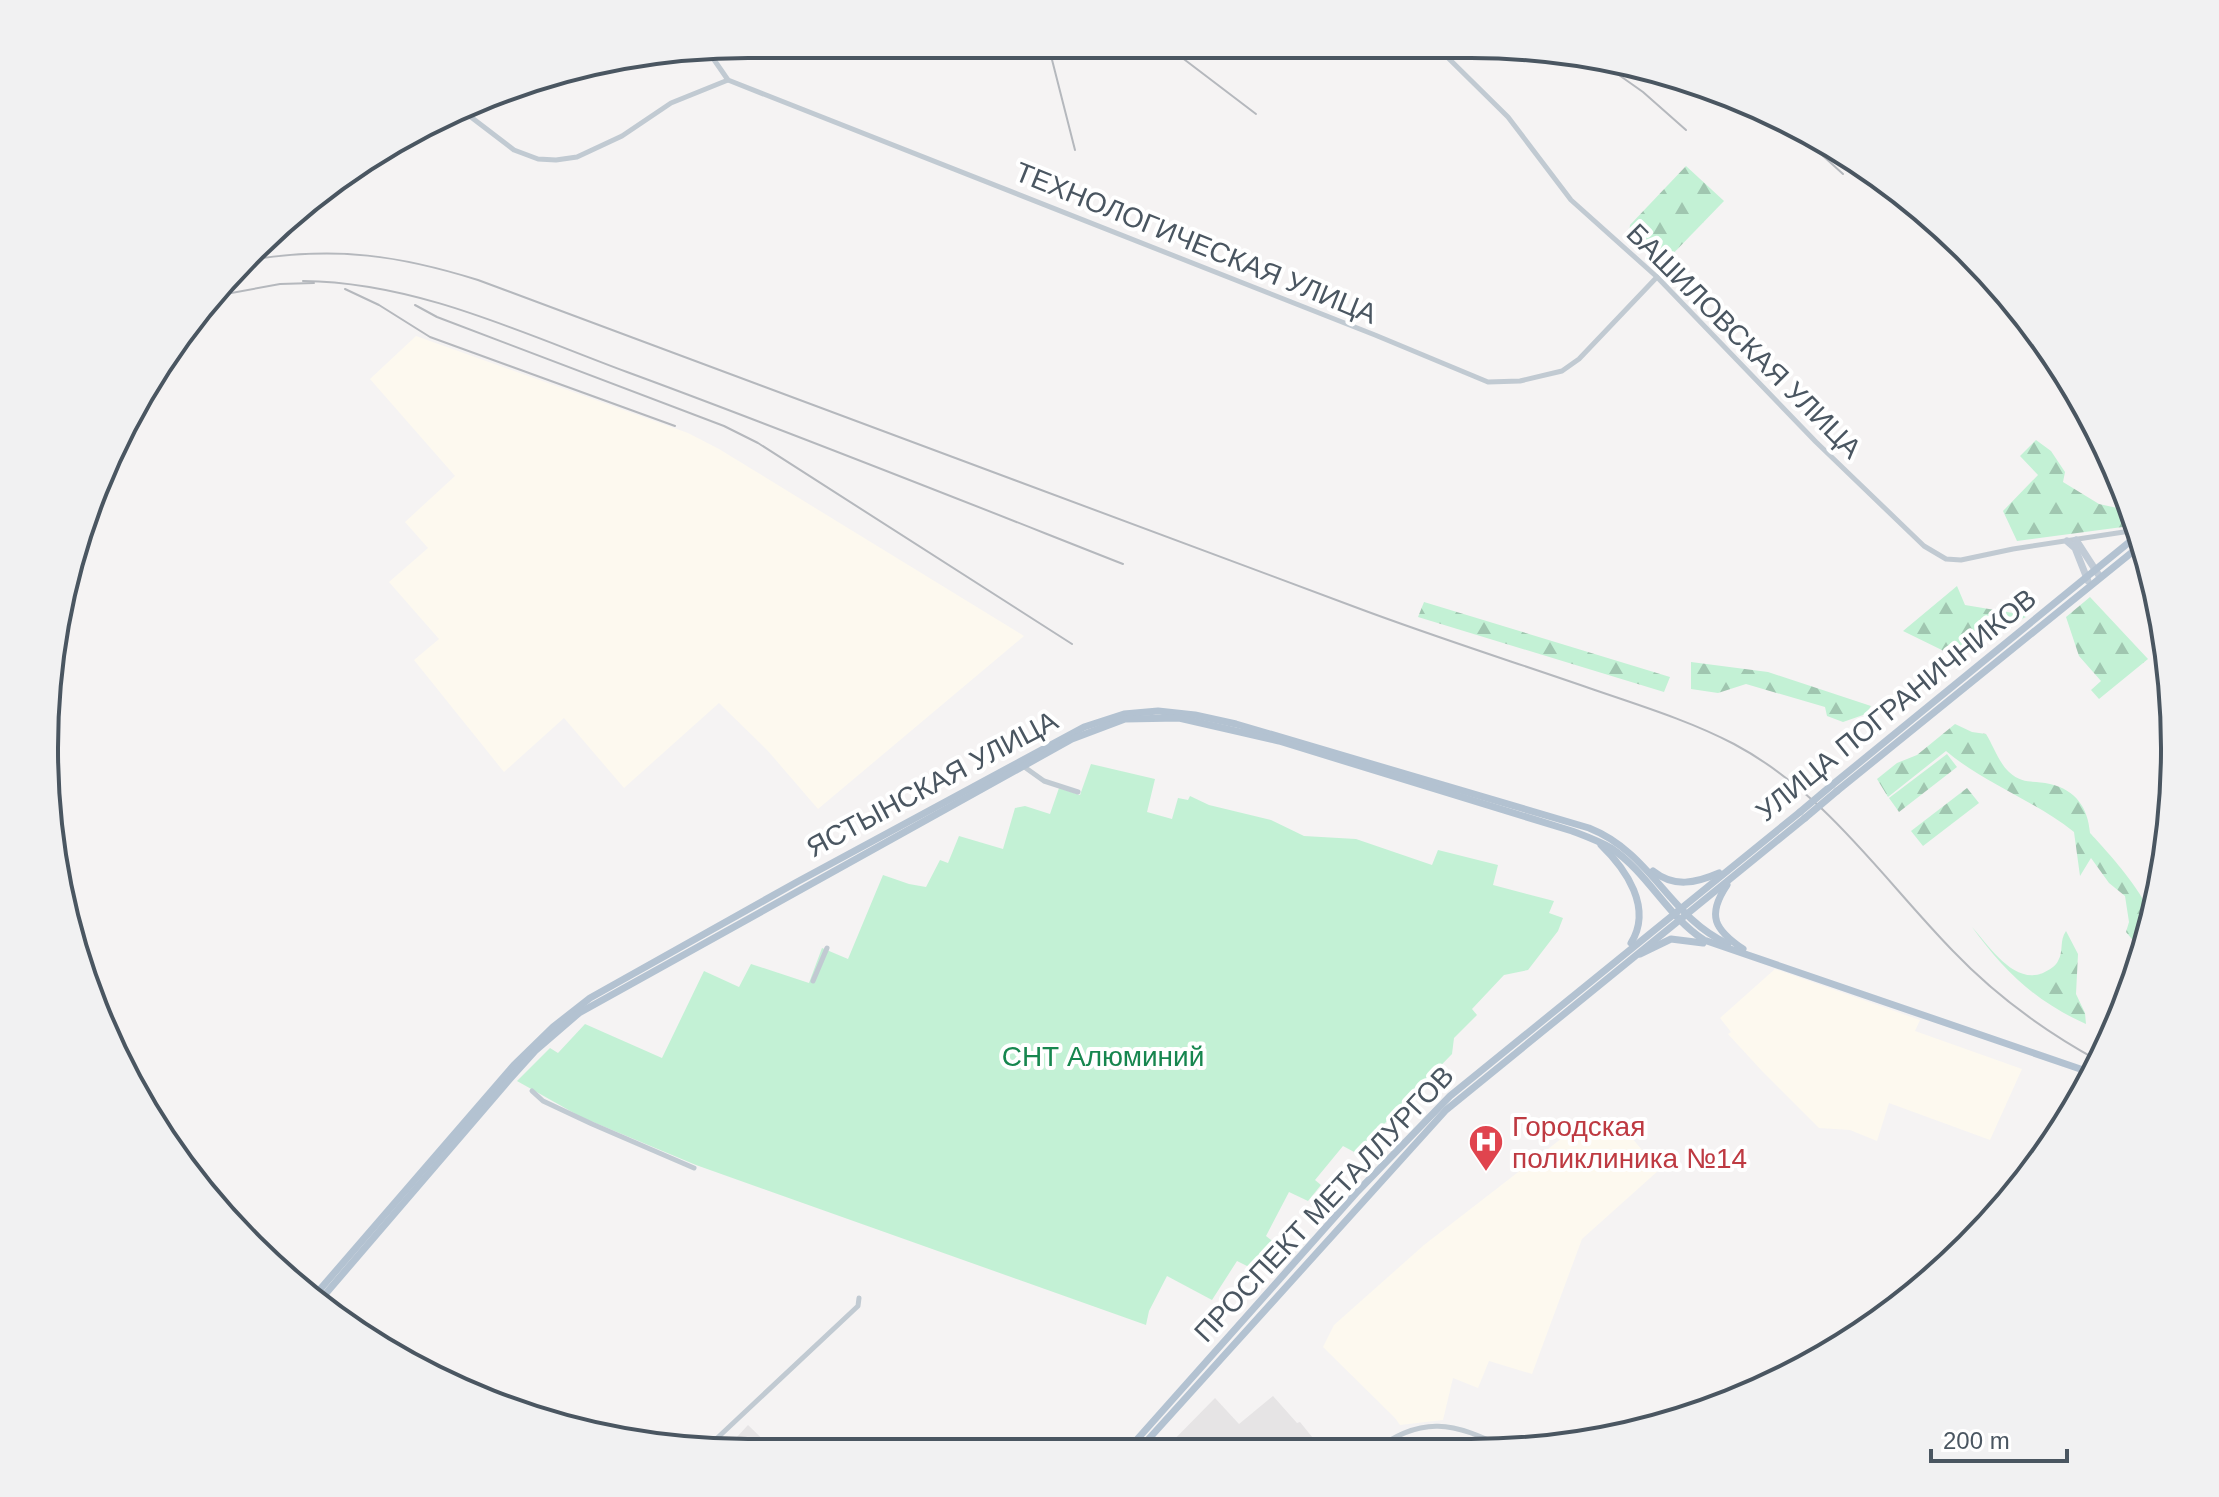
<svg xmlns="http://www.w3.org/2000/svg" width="2219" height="1497" font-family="Helvetica,sans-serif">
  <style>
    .commercial { fill: #fdf9ef }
    .education { fill: #e6e4e5 }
    .forest { fill: url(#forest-firs) }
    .green { fill: #c3f1d5 }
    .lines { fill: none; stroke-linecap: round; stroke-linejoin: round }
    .street { stroke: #c1cad2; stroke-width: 5 }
    .secondary { stroke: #c1cbd6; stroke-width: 7 }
    .primary { stroke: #b3c2d1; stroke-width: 7 }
    .rail { stroke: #b5b8bd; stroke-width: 2 }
    .primary-bridge { stroke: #b3c2d1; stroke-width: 7 }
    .labels { text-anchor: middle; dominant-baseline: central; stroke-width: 8; stroke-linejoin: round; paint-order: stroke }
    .street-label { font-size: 28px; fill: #4a5661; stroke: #fff }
    .park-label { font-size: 28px; fill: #17864f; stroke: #fff }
    .health-label { font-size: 28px; fill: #be3a42; stroke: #fff; text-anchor: start }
    .rim { fill: none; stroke: #4a5661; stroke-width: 4 }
  </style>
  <defs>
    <pattern id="forest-firs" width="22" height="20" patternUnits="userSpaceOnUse" patternTransform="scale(2)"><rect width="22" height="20" fill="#c3f1d5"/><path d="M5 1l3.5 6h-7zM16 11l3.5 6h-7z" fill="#a0c6b0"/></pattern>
  </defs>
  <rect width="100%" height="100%" fill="#f5f3f3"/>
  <g class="commercial">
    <path d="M 416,336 L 688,433 L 719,449 L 1024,636 L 818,809 L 768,751 L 719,703 L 624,788 L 564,718 L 504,772 L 414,660 L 439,639 L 389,582 L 428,548 L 405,522 L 455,476 L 370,379 Z"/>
    <path d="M 1775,969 L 1920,1020 L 1915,1031 L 2022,1069 L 1990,1140 L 1889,1103 L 1877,1141 L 1850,1130 L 1819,1128 L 1762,1071 L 1728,1034 L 1731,1032 L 1720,1018 Z"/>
    <path d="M 1588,1118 L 1620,1124 L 1659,1170 L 1582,1239 L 1532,1374 L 1489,1361 L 1478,1388 L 1453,1378 L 1443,1420 L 1400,1425 L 1395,1418 L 1323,1347 L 1334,1325 L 1424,1245 Z"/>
  </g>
  <g class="education">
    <path d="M 1273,1396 L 1297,1423 L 1300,1422 L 1325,1453 L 1161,1453 L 1215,1398 L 1239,1424 Z"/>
    <path d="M 748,1425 L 777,1453 L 724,1451 Z"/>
  </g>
  <g class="forest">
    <path d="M 1686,166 L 1724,201 L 1664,263 L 1629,235 L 1630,225 Z"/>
    <path d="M 2036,440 L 2051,451 L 2065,472 L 2063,482 L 2099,504 L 2131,511 L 2135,522 L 2130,526 L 2017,541 L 2003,511 L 2038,475 L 2020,456 Z"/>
    <path d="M 1957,586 L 1965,605 L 2013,613 L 2019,610 L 2026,617 L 1950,654 L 1903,631 Z"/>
    <path d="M 2090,597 L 2148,659 L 2099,699 L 2091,690 L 2101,681 L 2079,656 L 2066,617 Z"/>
    <path d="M 1424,602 L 1670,677 L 1664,692 L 1418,617 Z"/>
    <path d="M 1691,662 L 1768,672 L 1871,706 L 1866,714 L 1843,722 L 1827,716 L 1825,707 L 1746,684 L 1718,693 L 1691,689 Z"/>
    <path d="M 1955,724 L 1972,732 L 1986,734 C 1993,745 1999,763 2009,772 C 2023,785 2034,780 2050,784 C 2076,790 2088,808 2090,833 C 2105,849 2151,899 2151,921 C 2151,932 2143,947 2140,957 L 2136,944 L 2126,932 L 2129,922 L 2125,896 L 2109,883 L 2091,858 L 2080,876 L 2074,832 C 2034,800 1985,784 1946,751 L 1888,797 L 1877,779 L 1897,763 L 1917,755 Z"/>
    <path d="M 1947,754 L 1957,767 L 1899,812 L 1889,798 Z"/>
    <path d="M 1967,788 L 1979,803 L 1923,846 L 1911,831 Z"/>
    <path d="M 1972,927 C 1989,946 2014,985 2043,973 C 2049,970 2056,966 2058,961 C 2064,951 2059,941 2066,931 L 2078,954 L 2076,994 L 2085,1013 L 2086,1024 C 2036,1002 2004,971 1972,927 Z"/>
  </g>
  <path class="green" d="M 1091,764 L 1155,779 L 1147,812 L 1172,819 L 1178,798 L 1188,800 L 1190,796 L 1209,805 L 1271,820 L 1304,836 L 1356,839 L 1432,865 L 1438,850 L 1498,865 L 1493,885 L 1554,901 L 1549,913 L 1563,918 L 1558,931 L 1528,970 L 1504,975 L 1472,1009 L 1477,1015 L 1454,1038 L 1452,1054 L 1356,1153 L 1343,1146 L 1315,1180 L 1321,1185 L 1308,1201 L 1289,1192 L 1266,1236 L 1276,1244 L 1253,1269 L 1237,1261 L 1212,1300 L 1167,1276 L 1149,1311 L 1146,1325 L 696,1165 L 581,1117 L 517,1081 L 550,1048 L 558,1053 L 585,1024 L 662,1058 L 704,971 L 739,987 L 751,964 L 809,983 L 822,948 L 848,959 L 883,875 L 909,884 L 926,887 L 940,860 L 948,863 L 959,836 L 1003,849 L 1015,808 L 1025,806 L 1050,814 L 1059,788 L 1080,795 Z"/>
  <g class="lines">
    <g class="street">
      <path d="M 1434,44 L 1508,117 L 1571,200 L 1657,277 L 1816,442 L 1924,546 L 1946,559 L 1961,560 L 2013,549 L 2137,530"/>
      <path d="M 708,51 L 728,80 L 1375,335 L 1488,382 L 1520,381 L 1562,371 L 1579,359 L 1657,277"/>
      <path d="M 463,111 L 514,150 L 538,159 L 556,160 L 577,157 L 622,136 L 671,103 L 728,80"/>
      <path d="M 1023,766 L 1044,781 L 1078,792"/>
      <path d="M 813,981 L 827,948"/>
      <path d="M 532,1091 L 543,1101 L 592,1124 L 694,1168"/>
      <path d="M 711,1449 L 713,1442 L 858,1306 L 859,1298"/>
      <path d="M 1371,1453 C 1421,1414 1454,1422 1507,1449"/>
    </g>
    <g class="secondary">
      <path d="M 2076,540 L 2100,577"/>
      <path d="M 2067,541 L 2075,548 L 2088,581"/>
    </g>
    <g class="primary">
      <path d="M 1832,785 L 2138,535"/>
      <path d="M 1837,791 L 2141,545"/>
      <path d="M 1601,845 C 1626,869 1653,908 1631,943"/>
      <path d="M 1653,871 C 1674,888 1696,883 1719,873"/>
      <path d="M 1727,885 C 1706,916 1715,930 1743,949"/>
      <path d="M 1640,954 L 1671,939 L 1703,943"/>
      <path d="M 316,1294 L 514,1065 L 553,1027 L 590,998 L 797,882 L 1084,727 L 1124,714 L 1158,711 L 1195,715 L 1236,724 L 1589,828 C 1652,853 1669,917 1728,944"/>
      <path d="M 322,1298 L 509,1080 L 536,1050 L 579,1013 L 1072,739 L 1125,719 L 1179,718 L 1279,741 L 1572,831 C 1585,836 1599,841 1611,848 C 1648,873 1667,916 1704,940 L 2092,1073"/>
      <path d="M 1125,1453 L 1358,1191 L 1450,1096 L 1800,812"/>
      <path d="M 1136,1453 L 1446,1110 L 1805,818"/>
    </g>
    <g class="rail">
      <path d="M 1048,44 L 1075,150"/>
      <path d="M 1164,44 L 1256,114"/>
      <path d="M 1592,56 L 1643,92 L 1686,130"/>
      <path d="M 1779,116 L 1843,174"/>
      <path d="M 255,259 C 338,247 398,255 478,280 C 770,389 1062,499 1355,607 C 1432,636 1511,661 1589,688 C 1638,705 1688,720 1734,744 C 1826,793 1882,878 1953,951 C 1996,996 2044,1031 2099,1061"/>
      <path d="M 303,281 C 416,282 522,333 627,372 C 793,433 958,499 1123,564"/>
      <path d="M 345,289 L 379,305 L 430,337 L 675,426"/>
      <path d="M 215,296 L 280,284 L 314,283"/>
      <path d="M 415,305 L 437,317 L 724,426 L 758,443 L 1072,644"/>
    </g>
    <g class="primary-bridge">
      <path d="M 1800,812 L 1832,785"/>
      <path d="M 1805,818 L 1837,791"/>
    </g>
  </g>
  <defs>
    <symbol id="hospital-pin" viewBox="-11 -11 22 30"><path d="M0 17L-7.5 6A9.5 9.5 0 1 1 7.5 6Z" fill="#e0444e" stroke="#fff"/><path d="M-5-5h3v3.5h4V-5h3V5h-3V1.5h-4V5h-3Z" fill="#fff"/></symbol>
  </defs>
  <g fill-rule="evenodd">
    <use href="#hospital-pin" x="1466" y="1122" width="40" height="54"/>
  </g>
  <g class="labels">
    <g class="street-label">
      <text transform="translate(1196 243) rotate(22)">ТЕХНОЛОГИЧЕСКАЯ УЛИЦА</text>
      <text transform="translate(1744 341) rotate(45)">БАШИЛОВСКАЯ УЛИЦА</text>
      <text transform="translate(1896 705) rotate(-39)">УЛИЦА ПОГРАНИЧНИКОВ</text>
      <text transform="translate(932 784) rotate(-28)">ЯСТЫНСКАЯ УЛИЦА</text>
      <text transform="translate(1324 1204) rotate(-47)">ПРОСПЕКТ МЕТАЛЛУРГОВ</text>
    </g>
    <g class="park-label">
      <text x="1103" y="1056">СНТ Алюминий</text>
    </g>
    <g class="health-label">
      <text x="1512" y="1126">Городская<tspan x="1512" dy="32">поликлиника №14</tspan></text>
    </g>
  </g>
  <path d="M0 0H2219V1497H0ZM748 58H1471A690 690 0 0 1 2161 748V749A690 690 0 0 1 1471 1439H748A690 690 0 0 1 58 749V748A690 690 0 0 1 748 58Z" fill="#f1f1f2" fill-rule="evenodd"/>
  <path class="rim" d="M748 58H1471A690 690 0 0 1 2161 748V749A690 690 0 0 1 1471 1439H748A690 690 0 0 1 58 749V748A690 690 0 0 1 748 58Z"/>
  <path d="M1931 1449v12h136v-12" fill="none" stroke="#4a5661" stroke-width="4"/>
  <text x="1943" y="1449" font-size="24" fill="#4a5661" stroke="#ffffff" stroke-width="6" paint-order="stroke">200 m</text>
</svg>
